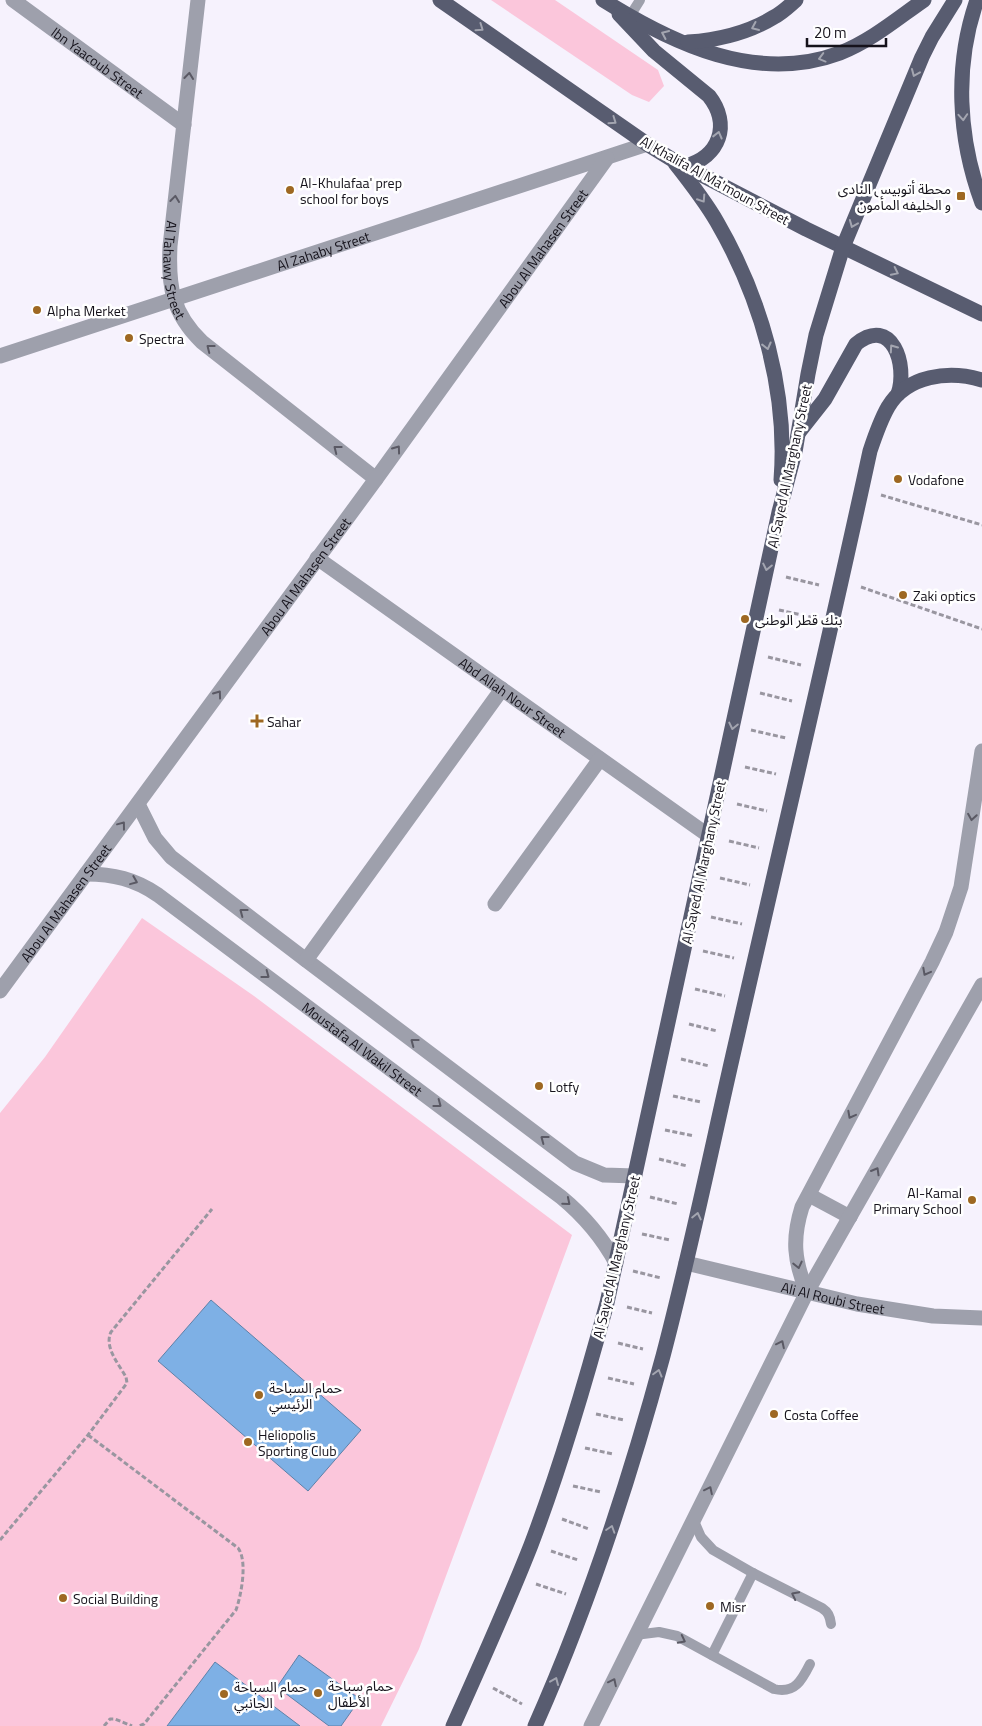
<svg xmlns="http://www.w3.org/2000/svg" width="982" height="1726" font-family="'Titillium Web','Noto Sans Arabic',sans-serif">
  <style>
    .green { fill: #fbc6db }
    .water { fill: #7eb0e5; stroke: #5e81a8 }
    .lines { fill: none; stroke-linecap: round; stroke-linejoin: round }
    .path { stroke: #9996a0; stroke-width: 3; stroke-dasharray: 5 2.5; stroke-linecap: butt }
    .lane { stroke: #9ea0ac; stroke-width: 10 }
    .street { stroke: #9ea0ac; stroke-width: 15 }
    .primary { stroke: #585c70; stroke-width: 15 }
    .oneway { stroke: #a3a5b0 }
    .oneway2 { stroke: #5a5964 }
    .poi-dot { fill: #9e6822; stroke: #fff; stroke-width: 2 }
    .labels { text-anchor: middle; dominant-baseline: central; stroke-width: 5; stroke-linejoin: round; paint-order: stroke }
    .street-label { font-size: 14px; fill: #15121b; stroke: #fff }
    .poi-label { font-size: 14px; fill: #15121b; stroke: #fff; text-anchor: start }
  </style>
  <rect width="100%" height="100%" fill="#f6f2fd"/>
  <g class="green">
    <path d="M 491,0 L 555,0 L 658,70 L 664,86 L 649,102 L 632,95 Z"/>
    <path d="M 142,918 L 254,996 L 572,1235 L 419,1649 L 381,1726 L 0,1726 L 0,1113 L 45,1057 Z"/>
  </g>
  <g class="water">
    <path d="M 211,1300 L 361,1430 L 308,1491 L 158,1361 Z"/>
    <path d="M 299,1655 L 360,1699 L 341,1726 L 329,1726 L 277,1687 Z"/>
    <path d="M 215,1662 L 300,1726 L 167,1726 Z"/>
  </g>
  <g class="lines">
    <g class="path">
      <path d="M 881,495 L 982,525"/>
      <path d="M 786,577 L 819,585"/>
      <path d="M 861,587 L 982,629"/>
      <path d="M 779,610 L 811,617"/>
      <path d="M 768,657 L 801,665"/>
      <path d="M 760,693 L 792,701"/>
      <path d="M 751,730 L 786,738"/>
      <path d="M 745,767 L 776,774"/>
      <path d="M 737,804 L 767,811"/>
      <path d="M 729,841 L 759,848"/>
      <path d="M 720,878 L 750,885"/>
      <path d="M 711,917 L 742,924"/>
      <path d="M 703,951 L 734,958"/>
      <path d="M 695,989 L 725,996"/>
      <path d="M 689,1024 L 717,1031"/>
      <path d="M 681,1059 L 709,1066"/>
      <path d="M 673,1096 L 701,1102"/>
      <path d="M 665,1130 L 694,1136"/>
      <path d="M 659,1159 L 687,1166"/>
      <path d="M 650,1197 L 678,1204"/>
      <path d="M 642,1234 L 670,1240"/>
      <path d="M 633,1271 L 661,1278"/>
      <path d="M 627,1307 L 652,1313"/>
      <path d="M 618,1343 L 643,1349"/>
      <path d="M 608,1378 L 634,1384"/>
      <path d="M 596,1414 L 624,1420"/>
      <path d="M 88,1435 L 238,1548 C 248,1561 241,1596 236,1610 L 144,1724 L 139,1726"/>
      <path d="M 585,1448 L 613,1454"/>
      <path d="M 573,1486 L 601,1492"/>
      <path d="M 562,1519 L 589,1529"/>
      <path d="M 0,1540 L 88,1435 L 127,1383 L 126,1377 C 118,1363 104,1347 111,1332 L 212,1209"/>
      <path d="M 551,1551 L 578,1560"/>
      <path d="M 536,1584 L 566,1594"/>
      <path d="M 493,1688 L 522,1704"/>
      <path d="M 104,1726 L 110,1719 L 115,1719 L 132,1726"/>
    </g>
    <g class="lane">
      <path d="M 630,16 L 640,0"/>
      <path d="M 694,1521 L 701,1537 L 713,1550 L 753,1573 L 822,1608 C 828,1612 830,1616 831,1624"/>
      <path d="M 635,1635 L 659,1632 L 677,1636 L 774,1689 C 795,1694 802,1680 810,1664"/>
      <path d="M 712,1655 L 753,1573"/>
    </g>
    <g class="street">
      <path id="s1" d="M 13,0 L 184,125"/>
      <path id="s2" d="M 198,0 L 170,246 C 168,286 172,313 202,342 L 376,479"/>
      <path id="s3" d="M 0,356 L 647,144"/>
      <path id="s4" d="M 317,558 L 709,836"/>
      <path d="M 138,804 L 155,838 L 171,857 L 306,960 L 575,1163 L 604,1175 L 635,1176"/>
      <path id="s5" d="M 86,874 C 113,874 135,879 158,895 L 561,1197 C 584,1216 602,1237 616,1263"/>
      <path d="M 495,904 L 600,759"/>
      <path d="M 306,960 L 502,689"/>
      <path id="s6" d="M 0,991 L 376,479 L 607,158"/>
      <path d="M 809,1195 L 850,1217"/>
      <path id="s7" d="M 686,1263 L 857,1304 L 933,1316 L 982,1318"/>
      <path d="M 807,1292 C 794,1261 792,1239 802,1207 L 932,962 L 946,932 L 961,887 L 982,751"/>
      <path d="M 591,1726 L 807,1292 L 982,985"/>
    </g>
    <g class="primary">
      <path d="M 440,0 L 647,144 L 673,160 L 806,229 L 982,314"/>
      <path d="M 603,0 C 673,44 757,84 840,53 C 871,41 898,18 924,0"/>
      <path d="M 977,0 C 954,66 958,138 982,203"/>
      <path d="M 619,14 L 654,51 L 709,96 C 731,124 720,157 685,166"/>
      <path d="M 688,42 C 718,40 748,33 774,17 C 782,13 789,6 796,0"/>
      <path d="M 675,163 C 690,182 705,201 717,222 C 761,298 788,391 781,480"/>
      <path d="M 799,432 L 825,399 L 856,344 C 892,315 908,365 898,394"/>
      <path d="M 453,1726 C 480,1666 507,1606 531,1545 C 561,1466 585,1384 607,1303 L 779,512 L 795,452 L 808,374 L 816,335 L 843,247 L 922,57 L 932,37 L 955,0"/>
      <path d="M 535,1726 C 588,1607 629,1482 663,1356 C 691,1250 713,1141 738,1033 C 782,839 828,645 870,451 C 875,436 880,421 888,407 C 907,375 949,370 982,380"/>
    </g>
  </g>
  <defs><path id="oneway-chevron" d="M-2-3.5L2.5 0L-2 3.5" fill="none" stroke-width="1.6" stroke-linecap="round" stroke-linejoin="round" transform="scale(1.25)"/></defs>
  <g class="oneway">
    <use href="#oneway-chevron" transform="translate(755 27) rotate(156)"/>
    <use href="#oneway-chevron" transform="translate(480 28) rotate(35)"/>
    <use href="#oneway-chevron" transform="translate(665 34) rotate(-156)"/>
    <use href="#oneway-chevron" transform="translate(822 58) rotate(165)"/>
    <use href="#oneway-chevron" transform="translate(915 73) rotate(113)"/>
    <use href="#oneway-chevron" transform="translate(963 117) rotate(86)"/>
    <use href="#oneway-chevron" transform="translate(613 121) rotate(35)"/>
    <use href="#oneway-chevron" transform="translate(718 135) rotate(-76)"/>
    <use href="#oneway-chevron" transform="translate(702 199) rotate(57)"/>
    <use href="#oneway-chevron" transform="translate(853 224) rotate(112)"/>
    <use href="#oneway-chevron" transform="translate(895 272) rotate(26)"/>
    <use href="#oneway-chevron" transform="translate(767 346) rotate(76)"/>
    <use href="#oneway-chevron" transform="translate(893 348) rotate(-125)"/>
    <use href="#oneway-chevron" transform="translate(767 567) rotate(102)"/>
    <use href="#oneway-chevron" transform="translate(733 726) rotate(102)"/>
    <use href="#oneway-chevron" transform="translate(697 1216) rotate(-77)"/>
    <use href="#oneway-chevron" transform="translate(658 1373) rotate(-75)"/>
    <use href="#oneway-chevron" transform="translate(611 1529) rotate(-72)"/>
    <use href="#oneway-chevron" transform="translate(555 1681) rotate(-67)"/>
  </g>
  <g class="oneway2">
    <use href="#oneway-chevron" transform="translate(189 76) rotate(-84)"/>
    <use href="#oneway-chevron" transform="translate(175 199) rotate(-83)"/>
    <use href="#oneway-chevron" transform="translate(210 348) rotate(-142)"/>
    <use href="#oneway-chevron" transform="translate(337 449) rotate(-142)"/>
    <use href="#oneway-chevron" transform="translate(397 449) rotate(-54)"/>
    <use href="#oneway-chevron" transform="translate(218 694) rotate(-54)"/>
    <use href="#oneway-chevron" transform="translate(972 817) rotate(99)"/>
    <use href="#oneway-chevron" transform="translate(122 825) rotate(-53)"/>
    <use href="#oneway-chevron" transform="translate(134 881) rotate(22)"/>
    <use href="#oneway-chevron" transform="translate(243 912) rotate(-143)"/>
    <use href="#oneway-chevron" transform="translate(926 972) rotate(118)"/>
    <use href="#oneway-chevron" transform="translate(266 975) rotate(37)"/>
    <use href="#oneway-chevron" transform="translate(414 1042) rotate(-143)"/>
    <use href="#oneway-chevron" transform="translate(438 1104) rotate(37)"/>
    <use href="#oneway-chevron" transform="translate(851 1115) rotate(118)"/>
    <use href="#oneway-chevron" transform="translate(544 1139) rotate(-143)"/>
    <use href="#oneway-chevron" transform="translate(876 1171) rotate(-60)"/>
    <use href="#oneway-chevron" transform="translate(567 1202) rotate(40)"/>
    <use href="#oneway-chevron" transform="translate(798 1265) rotate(77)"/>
    <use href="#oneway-chevron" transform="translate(781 1344) rotate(-64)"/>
    <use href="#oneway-chevron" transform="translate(709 1490) rotate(-64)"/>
    <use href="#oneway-chevron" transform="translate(795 1595) rotate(-153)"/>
    <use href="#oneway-chevron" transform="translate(682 1640) rotate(27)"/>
    <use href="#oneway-chevron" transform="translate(613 1682) rotate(-64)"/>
  </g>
  <g class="poi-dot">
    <circle cx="290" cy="190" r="5"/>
    <rect x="956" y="191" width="10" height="10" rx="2.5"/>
    <circle cx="37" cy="310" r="5"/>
    <circle cx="129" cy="338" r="5"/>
    <circle cx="898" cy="479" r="5"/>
    <circle cx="903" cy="595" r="5"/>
    <circle cx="745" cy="619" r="5"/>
    <path d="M254.5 713.5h5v5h5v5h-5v5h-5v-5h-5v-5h5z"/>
    <circle cx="539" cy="1086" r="5"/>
    <circle cx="972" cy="1200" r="5"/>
    <circle cx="259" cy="1395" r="5"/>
    <circle cx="774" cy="1414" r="5"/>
    <circle cx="248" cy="1442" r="5"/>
    <circle cx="63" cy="1598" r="5"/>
    <circle cx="710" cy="1606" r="5"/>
    <circle cx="318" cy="1693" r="5"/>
    <circle cx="224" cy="1694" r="5"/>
  </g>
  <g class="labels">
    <g class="street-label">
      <text stroke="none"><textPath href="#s1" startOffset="105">Ibn Yaacoub Street</textPath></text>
      <text transform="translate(715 180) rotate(29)">Al Khalifa Al Ma'moun Street</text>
      <text stroke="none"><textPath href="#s6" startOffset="920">Abou Al Mahasen Street</textPath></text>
      <text stroke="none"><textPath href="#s3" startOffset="340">Al Zahaby Street</textPath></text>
      <text stroke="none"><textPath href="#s2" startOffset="272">Al Tahawy Street</textPath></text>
      <text transform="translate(789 466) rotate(-78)">Al Sayed Al Marghany Street</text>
      <text stroke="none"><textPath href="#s6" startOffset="515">Abou Al Mahasen Street</textPath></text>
      <text stroke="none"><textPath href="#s4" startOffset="240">Abd Allah Nour Street</textPath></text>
      <text transform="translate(703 862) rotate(-78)">Al Sayed Al Marghany Street</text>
      <text stroke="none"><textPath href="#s6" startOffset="110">Abou Al Mahasen Street</textPath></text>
      <text stroke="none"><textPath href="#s5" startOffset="332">Moustafa Al Wakil Street</textPath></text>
      <text transform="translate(616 1257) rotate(-77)">Al Sayed Al Marghany Street</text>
      <text stroke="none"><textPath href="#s7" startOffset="151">Ali Al Roubi Street</textPath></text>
    </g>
    <g class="poi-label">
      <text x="300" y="182">Al-Khulafaa' prep<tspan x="300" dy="16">school for boys</tspan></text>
      <text x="951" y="188" text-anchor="end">محطة أتوبيس النادى<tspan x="951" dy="16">و الخليفه المأمون</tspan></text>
      <text x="47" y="310">Alpha Merket</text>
      <text x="139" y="338">Spectra</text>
      <text x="908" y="479">Vodafone</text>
      <text x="913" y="595">Zaki optics</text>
      <text x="755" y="619">بنك قطر الوطنى</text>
      <text x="267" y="721">Sahar</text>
      <text x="549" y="1086">Lotfy</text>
      <text x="962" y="1192" text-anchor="end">Al-Kamal<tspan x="962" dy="16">Primary School</tspan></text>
      <text x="269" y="1387">حمام السباحة<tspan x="269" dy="16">الرئيسي</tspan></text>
      <text x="784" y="1414">Costa Coffee</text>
      <text x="258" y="1434">Heliopolis<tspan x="258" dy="16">Sporting Club</tspan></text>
      <text x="73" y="1598">Social Building</text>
      <text x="720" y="1606">Misr</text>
      <text x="328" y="1685">حمام سباحة<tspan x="328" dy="16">الأطفال</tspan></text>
      <text x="234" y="1686">حمام السباحة<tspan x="234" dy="16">الجانبي</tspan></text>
    </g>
  </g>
  <path d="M807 38v8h79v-8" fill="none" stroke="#15121b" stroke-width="2.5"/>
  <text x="814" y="38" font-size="15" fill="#15121b" stroke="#ffffff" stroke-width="4" paint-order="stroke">20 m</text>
</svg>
